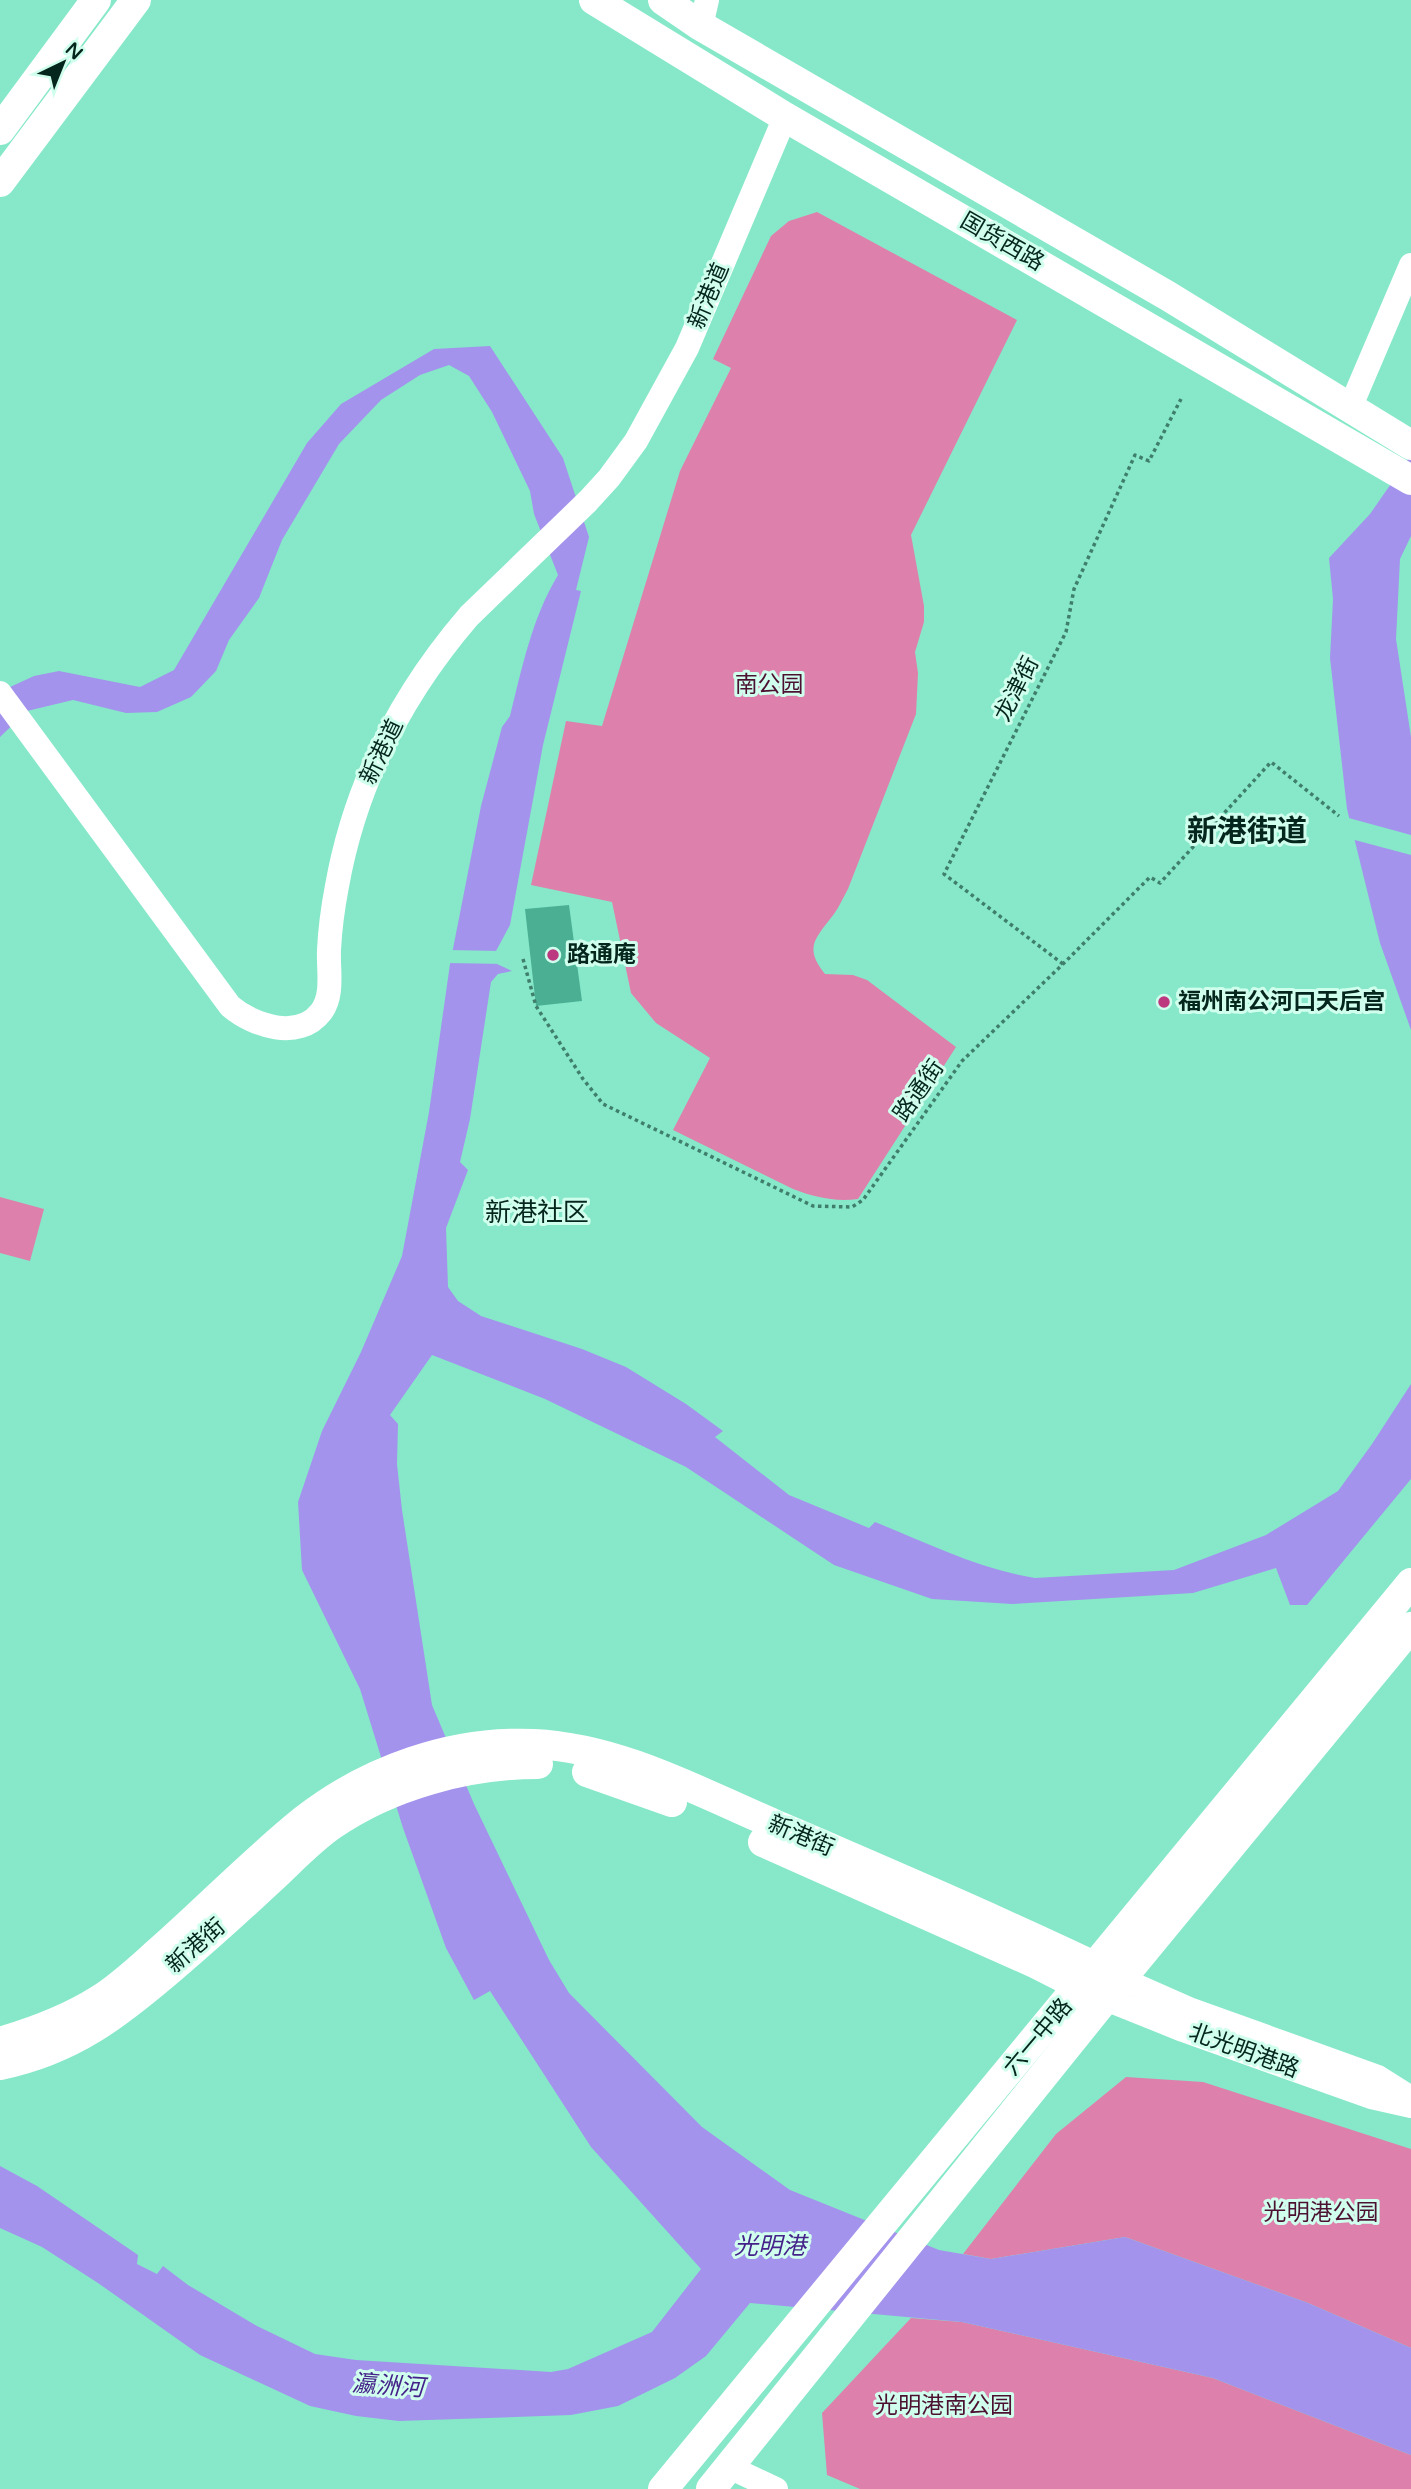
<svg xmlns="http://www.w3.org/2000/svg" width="1411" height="2489" font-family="'Varela Round','Noto Sans SC',sans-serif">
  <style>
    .green { fill: #de80ac }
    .water { fill: #a393ec }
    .pier { fill: #86e8c9 }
    .building { fill: #4bb093 }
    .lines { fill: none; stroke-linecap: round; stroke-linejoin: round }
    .path { stroke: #3f7e6b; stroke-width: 3.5; stroke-dasharray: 3.5 3.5; stroke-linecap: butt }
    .minor { stroke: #fff; stroke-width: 24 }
    .major { stroke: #fff; stroke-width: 30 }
    .poi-dot { fill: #bc3980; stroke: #d1ffee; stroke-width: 2.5 }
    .labels { text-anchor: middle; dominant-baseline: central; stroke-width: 6; stroke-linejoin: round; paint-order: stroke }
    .street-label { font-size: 23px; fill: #05261d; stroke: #d1ffee }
    .park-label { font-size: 23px; fill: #4c1131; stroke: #d1ffee }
    .poi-label { font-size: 23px; font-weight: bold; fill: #05261d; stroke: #d1ffee; text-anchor: start }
    .water-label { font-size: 24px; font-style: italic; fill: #442289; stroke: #d1ffee }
    .quarter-label { font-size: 26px; fill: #05261d; stroke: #d1ffee }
    .district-label { font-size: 30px; font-weight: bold; fill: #05261d; stroke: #d1ffee }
  </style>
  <rect width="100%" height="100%" fill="#86e8c9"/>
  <g class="green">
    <path d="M 817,212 L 1017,320 L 911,535 L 924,606 L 924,622 L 915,652 L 918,673 L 916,714 L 848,889 C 843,898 839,907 834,914 C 816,938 803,947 825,974 L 853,975 L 867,980 L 956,1047 L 858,1199 C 834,1202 814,1197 793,1189 L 673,1130 L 710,1058 L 656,1023 L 631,993 L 612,902 L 531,885 L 566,721 L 602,726 L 680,471 L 731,368 L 713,359 L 771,236 L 789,221 Z"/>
    <path d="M 0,1197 L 44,1209 L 30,1261 L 0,1253 Z"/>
    <path d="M 1126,2077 L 1203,2082 L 1411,2149 L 1411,2348 L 1308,2303 L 1125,2237 L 991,2259 L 963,2254 L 1056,2134 Z"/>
    <path d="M 911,2318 L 962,2322 L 1213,2378 L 1411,2455 L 1411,2489 L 860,2489 L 827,2475 L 822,2413 Z"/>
  </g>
  <g class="water">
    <path d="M 490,346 L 563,458 L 589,537 L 576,590 L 581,591 L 543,745 L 510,925 L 496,951 L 497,964 L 512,971 L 498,974 L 491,982 L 470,1119 L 460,1162 L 468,1170 L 446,1228 L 448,1287 L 458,1301 L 481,1316 L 582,1349 L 626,1367 L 686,1404 L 723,1431 L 715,1437 L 789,1495 L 869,1528 L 875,1522 C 927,1543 979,1569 1035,1578 L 1174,1570 L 1266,1535 L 1338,1491 L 1372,1444 L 1411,1384 L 1411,1479 L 1307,1605 L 1290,1605 L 1276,1568 L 1193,1593 L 1012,1604 L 932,1599 L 834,1565 L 686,1467 L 545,1399 L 432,1355 L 390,1415 L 398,1424 L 397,1464 L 402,1510 L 432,1705 L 474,1804 L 549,1960 L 569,1993 L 702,2127 L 790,2190 L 939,2250 L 991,2259 L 1125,2237 L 1308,2303 L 1411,2348 L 1411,2455 L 1213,2378 L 962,2322 L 750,2303 L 706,2356 L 675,2378 L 618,2406 L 571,2415 L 399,2421 L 356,2416 L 310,2406 L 200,2355 L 98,2283 L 42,2247 L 0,2228 L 0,2166 L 37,2186 L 138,2255 L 137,2264 L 157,2274 L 163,2266 L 188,2285 L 257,2326 L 315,2354 L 356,2360 L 551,2372 L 568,2369 L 652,2332 L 701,2269 L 591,2147 L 490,1991 L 474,2000 L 446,1948 L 403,1828 L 360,1689 L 302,1570 L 298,1502 L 322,1431 L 361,1352 L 402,1256 L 429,1112 L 450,964 L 481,806 L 502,727 L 510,716 C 522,668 532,618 558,575 L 534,514 L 530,491 L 492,412 L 469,376 L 449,365 L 420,375 L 381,400 L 339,444 L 282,540 L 259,598 L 229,640 L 216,671 L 191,697 L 157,712 L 126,713 L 73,700 L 27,711 L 0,737 L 0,701 L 10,687 L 34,676 L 59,671 L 140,687 L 174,670 L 307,443 L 341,404 L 434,349 Z"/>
    <path d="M 1411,455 L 1411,536 L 1400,559 L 1396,639 L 1411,737 L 1411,1030 L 1380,943 L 1347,809 L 1330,658 L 1333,599 L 1329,558 L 1370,514 Z"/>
  </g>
  <g class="pier">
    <path d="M 1345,817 L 1411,835 L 1411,855 L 1351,839 Z"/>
    <path d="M 449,950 L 500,951 L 500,962 L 506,964 L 447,963 Z"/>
  </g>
  <path class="building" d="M 569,905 L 582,1001 L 536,1006 L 525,909 Z"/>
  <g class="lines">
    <g class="path">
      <path d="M 523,959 L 536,1006 L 583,1079 L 603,1104 L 813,1206 L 852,1207 L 863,1200 L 962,1061 L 1063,964 L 1150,877 L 1160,883 L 1271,762 L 1339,816"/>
      <path d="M 1063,964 L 944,874 L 1066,632 L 1074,589 L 1135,455 L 1149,461 L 1181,399"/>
    </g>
    <g class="minor">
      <path d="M 701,26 L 707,0"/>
      <path d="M 1350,408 L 1411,265"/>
      <path d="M 0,693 L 230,1006 C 253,1026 299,1041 321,1012 C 334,995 328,970 329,950 C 330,929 333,907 337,886 C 355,785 402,694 469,616 L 588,501 L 609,478 L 636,441 L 687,348 L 785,117"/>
      <path d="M 1121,1979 L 1189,2009 L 1378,2077 L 1411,2098"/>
      <path d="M 1106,1999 L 1183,2030 L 1371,2097 L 1411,2106"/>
      <path d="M 729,2467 L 776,2489"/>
    </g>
    <g class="major">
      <path d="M 594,0 L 785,117 L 1411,480"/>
      <path d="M 663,0 L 701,26 L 1168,296 L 1411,445"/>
      <path d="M 0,130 L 96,0"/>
      <path d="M 0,182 L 136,0"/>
      <path d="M 587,1772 L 672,1802"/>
      <path d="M 763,1842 L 1037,1964 L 1106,1999"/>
      <path d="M 0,2042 C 34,2032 69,2019 99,2000 C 120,1987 139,1969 158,1952 C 207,1909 253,1861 304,1820 C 368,1770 452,1740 534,1744 C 619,1748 697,1791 774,1824 C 890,1874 1007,1924 1121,1979"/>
      <path d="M 0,2065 C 73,2050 118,2014 173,1967 C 206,1939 237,1911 268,1882 C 289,1863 309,1841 332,1825 C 390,1785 468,1764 538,1764"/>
      <path d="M 663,2489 L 1411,1583"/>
      <path d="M 711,2489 L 1121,1979 L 1411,1627"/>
    </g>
  </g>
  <g class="poi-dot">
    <circle cx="553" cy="955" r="7"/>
    <circle cx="1164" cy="1002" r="7"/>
  </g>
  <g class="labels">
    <g class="street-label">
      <text transform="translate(1002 242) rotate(30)">国货西路</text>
      <text transform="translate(709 296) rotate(-67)">新港道</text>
      <text transform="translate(1017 689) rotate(-63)">龙津街</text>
      <text transform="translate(382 752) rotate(-64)">新港道</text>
      <text transform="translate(919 1091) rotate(-55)">路通街</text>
      <text transform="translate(801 1836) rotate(23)">新港街</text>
      <text transform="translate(196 1946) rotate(-41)">新港街</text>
      <text transform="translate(1038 2037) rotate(-50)">六一中路</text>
      <text transform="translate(1244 2051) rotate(20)">北光明港路</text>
    </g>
    <g class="park-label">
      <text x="769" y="685">南公园</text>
      <text x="1321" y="2213">光明港公园</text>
      <text x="944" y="2406">光明港南公园</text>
    </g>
    <g class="poi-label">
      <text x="567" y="955">路通庵</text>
      <text x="1178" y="1002">福州南公河口天后宫</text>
    </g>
    <g class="water-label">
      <text x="770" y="2246">光明港</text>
      <text transform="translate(388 2386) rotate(4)">瀛洲河</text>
    </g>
    <g class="quarter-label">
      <text x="537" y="1212">新港社区</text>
    </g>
    <g class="district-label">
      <text x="1247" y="831">新港街道</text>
    </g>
  </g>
  <g transform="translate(63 63) rotate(43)" stroke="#d1ffee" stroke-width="5" paint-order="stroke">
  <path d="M0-5L12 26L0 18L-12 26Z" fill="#05261d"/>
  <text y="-10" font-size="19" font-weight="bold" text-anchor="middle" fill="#05261d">N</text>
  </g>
</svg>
